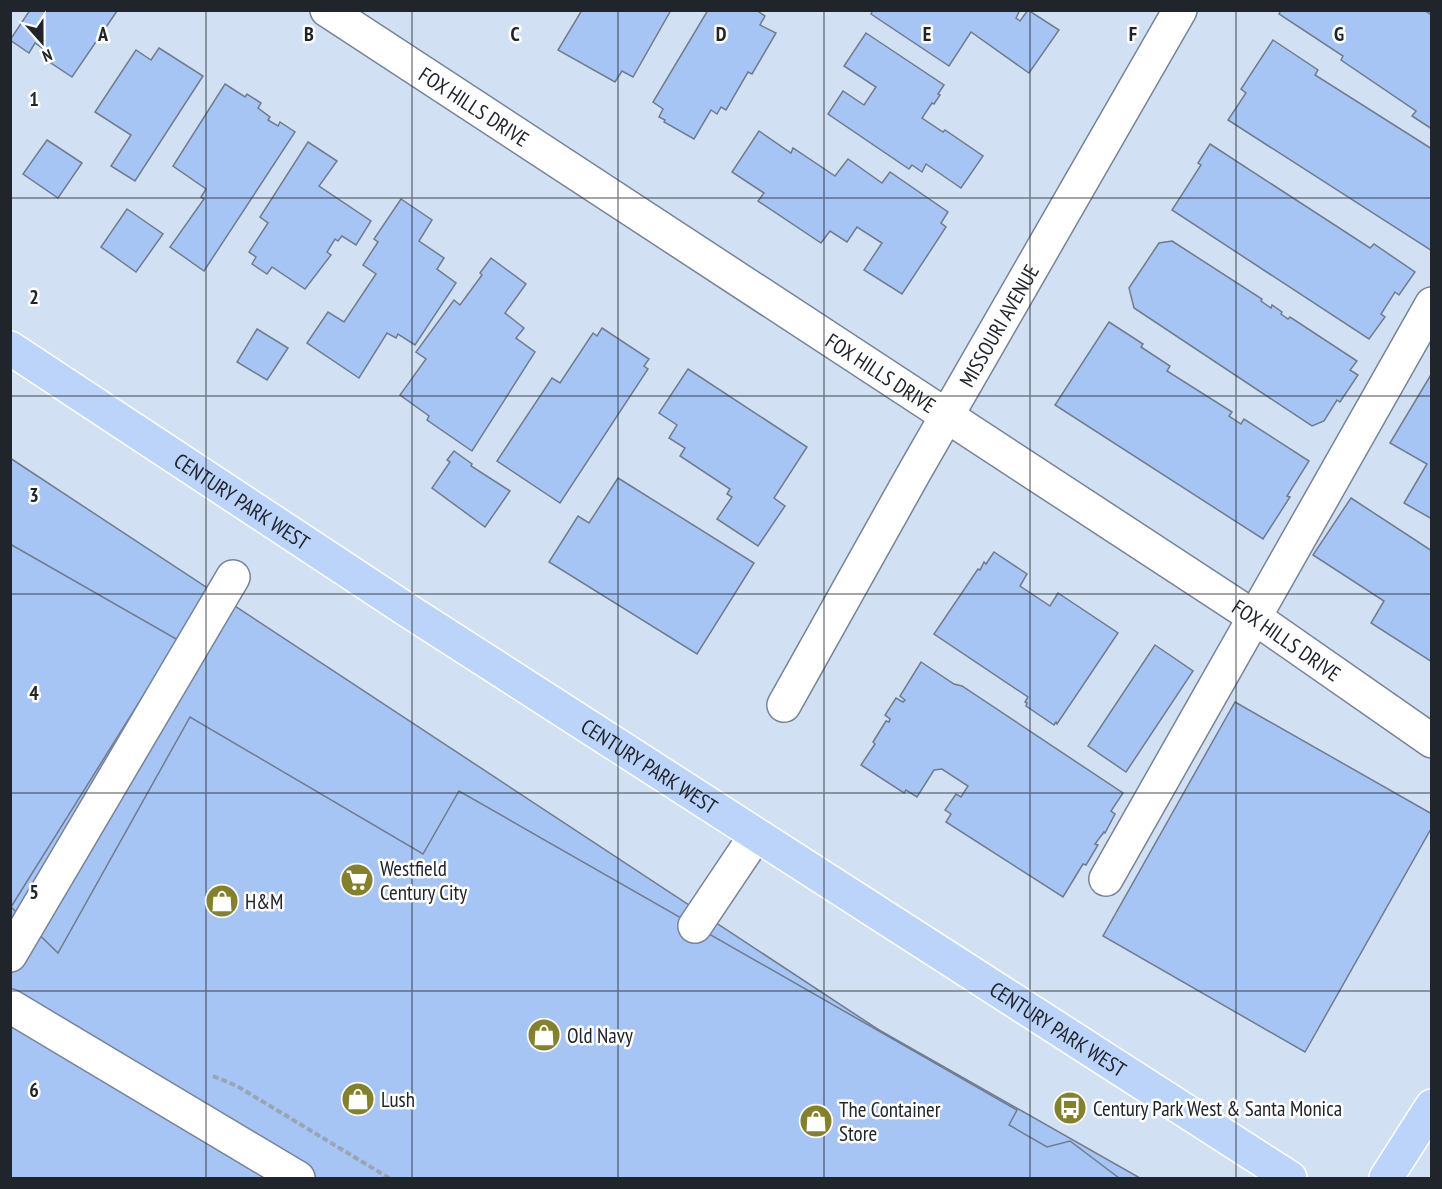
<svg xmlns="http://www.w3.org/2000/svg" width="1442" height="1189" font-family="'PT Sans Narrow',sans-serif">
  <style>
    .building { fill: #a6c5f5; stroke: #6f7c8e; stroke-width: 1.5 }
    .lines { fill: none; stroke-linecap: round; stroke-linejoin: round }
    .minor-casing { stroke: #778497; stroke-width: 36 }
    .major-casing { stroke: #fff; stroke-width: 36 }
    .path { stroke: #99a5b4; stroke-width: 4; stroke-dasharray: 6 3; stroke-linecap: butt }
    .minor { stroke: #fff; stroke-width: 33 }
    .major { stroke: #bcd4f9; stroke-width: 33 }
    .grid { fill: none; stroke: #20252c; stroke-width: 1.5; stroke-opacity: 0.55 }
    .labels { text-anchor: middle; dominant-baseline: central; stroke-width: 5; stroke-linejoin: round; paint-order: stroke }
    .street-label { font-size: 21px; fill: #20252c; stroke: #fff }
    .poi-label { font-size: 21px; fill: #20252c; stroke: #fff; text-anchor: start }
    .grid-label { font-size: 20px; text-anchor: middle; font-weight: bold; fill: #20252c; stroke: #fff; stroke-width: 5; stroke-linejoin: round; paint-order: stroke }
  </style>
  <rect width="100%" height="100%" fill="#d2e0f4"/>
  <g class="building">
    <path d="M 30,10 L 116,10 L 117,11 L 72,77 L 48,61 L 52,55 L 35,43 L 29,53 L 10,40 Z"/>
    <path d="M 582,10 L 671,10 L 633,77 L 622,71 L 615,82 L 558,50 Z"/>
    <path d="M 708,10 L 756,10 L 765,16 L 760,25 L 776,33 L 752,74 L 748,72 L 726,110 L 721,107 L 717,114 L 711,110 L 694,139 L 664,122 L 665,120 L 659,117 L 663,109 L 653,102 Z"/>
    <path d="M 873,10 L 1020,10 L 1016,18 L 1020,21 L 1028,10 L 1059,30 L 1029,73 L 971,32 L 949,66 L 871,14 Z"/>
    <path d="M 1281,10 L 1424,10 L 1432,15 L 1432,129 L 1412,116 L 1416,111 L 1341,60 L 1343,56 L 1279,14 Z"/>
    <path d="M 866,33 L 944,85 L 938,94 L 940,95 L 934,104 L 932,103 L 922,118 L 943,132 L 945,130 L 983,156 L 961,188 L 926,164 L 922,172 L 912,165 L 909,169 L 828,114 L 843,91 L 864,105 L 876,87 L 844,66 Z"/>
    <path d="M 1273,40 L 1318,70 L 1315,75 L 1432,149 L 1432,251 L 1228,120 L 1246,93 L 1241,89 Z"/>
    <path d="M 159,48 L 203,76 L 135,181 L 111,166 L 131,135 L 95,112 L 136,50 L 151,60 Z"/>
    <path d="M 225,84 L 245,97 L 247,94 L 261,103 L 258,108 L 270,117 L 268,120 L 278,126 L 280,122 L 295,132 L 204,271 L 170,247 L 204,199 L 201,197 L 206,189 L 173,166 Z"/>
    <path d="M 759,131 L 791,153 L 793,148 L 835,176 L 848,159 L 882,183 L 890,172 L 948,212 L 941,223 L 946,227 L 902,294 L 864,270 L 882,243 L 857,227 L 847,242 L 830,231 L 821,243 L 758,201 L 764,193 L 732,172 Z"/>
    <path d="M 47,140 L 82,163 L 58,198 L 23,174 Z"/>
    <path d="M 308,142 L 337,161 L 319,186 L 371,221 L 356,245 L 342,236 L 338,241 L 335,239 L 327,252 L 331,255 L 305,289 L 272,267 L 267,274 L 252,264 L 256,257 L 249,252 L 268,223 L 260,217 Z"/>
    <path d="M 1210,144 L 1370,248 L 1374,244 L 1415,272 L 1399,295 L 1395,292 L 1381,314 L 1385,317 L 1369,339 L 1172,210 L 1201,165 L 1198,163 Z"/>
    <path d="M 401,199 L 432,220 L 419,241 L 444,258 L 437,269 L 456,283 L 415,345 L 398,334 L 396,338 L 387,333 L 359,378 L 307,343 L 328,312 L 344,322 L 376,274 L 363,265 L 378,242 L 374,239 Z"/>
    <path d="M 127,209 L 163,234 L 136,272 L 101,247 Z"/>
    <path d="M 1172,241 L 1262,299 L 1261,301 L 1271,308 L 1272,305 L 1282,312 L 1281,314 L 1288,319 L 1290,317 L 1357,361 L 1350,370 L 1358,375 L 1340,402 L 1337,400 L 1324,421 L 1312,426 L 1134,308 L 1129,288 L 1159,243 Z"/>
    <path d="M 491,258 L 526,284 L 505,313 L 524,328 L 516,338 L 535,352 L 472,451 L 427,420 L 429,416 L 400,395 L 426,359 L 416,352 L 454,300 L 460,305 L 482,275 L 480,273 Z"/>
    <path d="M 1109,322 L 1143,344 L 1141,347 L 1170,366 L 1167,371 L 1232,412 L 1229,416 L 1241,424 L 1244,419 L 1309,461 L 1287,496 L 1290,497 L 1263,539 L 1055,405 Z"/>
    <path d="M 602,328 L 649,359 L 644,366 L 648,369 L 560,503 L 497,461 L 552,378 L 560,383 L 593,333 L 597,336 Z"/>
    <path d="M 257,329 L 288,348 L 267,380 L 237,362 Z"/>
    <path d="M 688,369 L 807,447 L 774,498 L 785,506 L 758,546 L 717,519 L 732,497 L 727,494 L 730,489 L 680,456 L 685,448 L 669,438 L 677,425 L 659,413 Z"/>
    <path d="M 1432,373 L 1432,519 L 1404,503 L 1427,464 L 1390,443 Z"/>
    <path d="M 454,451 L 472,464 L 471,466 L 510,491 L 485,527 L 432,488 L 450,462 L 447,460 Z"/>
    <path d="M 10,458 L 879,1030 L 1140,1178 L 10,1178 Z"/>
    <path d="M 618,478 L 754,563 L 697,654 L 549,562 L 578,516 L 589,523 Z"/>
    <path d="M 1351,498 L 1432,551 L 1432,662 L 1371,623 L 1384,601 L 1313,555 Z"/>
    <path d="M 10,544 L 178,640 L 11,907 L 58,953 L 190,717 L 423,854 L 459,791 L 1017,1110 L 1009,1125 L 1047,1147 L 1070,1141 L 1119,1178 L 10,1178 Z"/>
    <path d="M 994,552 L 1027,574 L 1020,586 L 1050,606 L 1058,593 L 1118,633 L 1057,724 L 1056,722 L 1054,725 L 1026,706 L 1027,703 L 1025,702 L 1028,697 L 934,634 L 978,569 L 980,570 L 984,562 L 986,564 Z"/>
    <path d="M 1155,645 L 1193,671 L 1126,772 L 1088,746 Z"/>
    <path d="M 921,662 L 954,684 L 962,686 L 1123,793 L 1111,811 L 1115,814 L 1105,833 L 1104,832 L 1095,844 L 1098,845 L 1086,865 L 1083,864 L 1063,897 L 946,822 L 951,814 L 945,810 L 956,794 L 961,797 L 968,786 L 942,769 L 934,770 L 917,797 L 906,790 L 904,793 L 861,765 L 875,744 L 873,742 L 886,721 L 889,722 L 890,719 L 885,715 L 896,698 L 903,702 L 905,700 L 900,696 Z"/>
    <path d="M 1235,702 L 1432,814 L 1432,827 L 1305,1052 L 1103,936 Z"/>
  </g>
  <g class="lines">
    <defs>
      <g id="minor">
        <path id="s1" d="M 327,10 L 1254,617 L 1432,741"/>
        <path id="s2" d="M 784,705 L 915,471 L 1180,10"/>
        <path d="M 1106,879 L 1432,304"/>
        <path d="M 695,926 L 756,835"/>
        <path d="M 10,955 L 233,577"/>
        <path d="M 10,1006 L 298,1178"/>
      </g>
      <g id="major">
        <path id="s3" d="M 10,348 L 404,608 L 1290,1178"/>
        <path d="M 1386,1178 L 1432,1106"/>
      </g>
    </defs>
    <use href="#minor" class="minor-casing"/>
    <use href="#major" class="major-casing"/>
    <path class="path" d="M 213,1076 L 237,1086 L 389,1178"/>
    <use href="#minor" class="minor"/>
    <use href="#major" class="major"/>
  </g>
  <path class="grid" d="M 206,10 L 206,1178M 412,10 L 412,1178M 618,10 L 618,1178M 824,10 L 824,1178M 1030,10 L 1030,1178M 1236,10 L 1236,1178M 10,198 L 1432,198M 10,396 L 1432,396M 10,594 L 1432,594M 10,793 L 1432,793M 10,991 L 1432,991"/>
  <defs>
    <symbol id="supermarket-disc" viewBox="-11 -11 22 22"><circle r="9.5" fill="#83822b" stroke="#fff"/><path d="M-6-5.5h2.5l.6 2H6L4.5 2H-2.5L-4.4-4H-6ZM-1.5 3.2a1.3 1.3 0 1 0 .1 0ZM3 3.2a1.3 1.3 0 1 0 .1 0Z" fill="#fff"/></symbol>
    <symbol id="shop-disc" viewBox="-11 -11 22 22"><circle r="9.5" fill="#83822b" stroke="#fff"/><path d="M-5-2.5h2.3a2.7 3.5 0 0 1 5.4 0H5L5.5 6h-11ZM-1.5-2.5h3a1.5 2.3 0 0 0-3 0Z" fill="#fff"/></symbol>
    <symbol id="bus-disc" viewBox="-11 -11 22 22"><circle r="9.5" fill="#83822b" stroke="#fff"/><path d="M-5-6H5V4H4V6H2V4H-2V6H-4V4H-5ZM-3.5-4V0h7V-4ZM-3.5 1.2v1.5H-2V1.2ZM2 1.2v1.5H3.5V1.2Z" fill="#fff"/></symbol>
  </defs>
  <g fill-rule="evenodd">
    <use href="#supermarket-disc" x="338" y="861" width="38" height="38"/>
    <use href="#shop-disc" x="203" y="882" width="38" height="38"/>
    <use href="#shop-disc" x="525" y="1016" width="38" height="38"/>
    <use href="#shop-disc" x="339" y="1080" width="38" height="38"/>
    <use href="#bus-disc" x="1051" y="1089" width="38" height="38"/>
    <use href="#shop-disc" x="797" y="1102" width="38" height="38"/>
  </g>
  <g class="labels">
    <g class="street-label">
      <text stroke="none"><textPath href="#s1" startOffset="176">FOX HILLS DRIVE</textPath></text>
      <text stroke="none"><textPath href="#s2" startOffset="436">MISSOURI AVENUE</textPath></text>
      <text stroke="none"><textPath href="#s1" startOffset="662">FOX HILLS DRIVE</textPath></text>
      <text stroke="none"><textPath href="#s3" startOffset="278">CENTURY PARK WEST</textPath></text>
      <text stroke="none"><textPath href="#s1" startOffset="1148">FOX HILLS DRIVE</textPath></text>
      <text stroke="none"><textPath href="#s3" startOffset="764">CENTURY PARK WEST</textPath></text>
      <text stroke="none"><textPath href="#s3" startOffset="1250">CENTURY PARK WEST</textPath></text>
    </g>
    <g class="poi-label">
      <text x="380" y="868">Westfield<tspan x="380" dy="24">Century City</tspan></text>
      <text x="245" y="901">H&amp;M</text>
      <text x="567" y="1035">Old Navy</text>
      <text x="381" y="1099">Lush</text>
      <text x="1093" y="1108">Century Park West &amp; Santa Monica</text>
      <text x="839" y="1109">The Container<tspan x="839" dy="24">Store</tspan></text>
    </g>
  </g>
  <g class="grid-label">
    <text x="103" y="41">A</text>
    <text x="309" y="41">B</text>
    <text x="515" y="41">C</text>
    <text x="721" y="41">D</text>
    <text x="927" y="41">E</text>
    <text x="1133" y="41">F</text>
    <text x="1339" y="41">G</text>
    <text x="34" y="106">1</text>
    <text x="34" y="304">2</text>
    <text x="34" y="502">3</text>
    <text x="34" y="700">4</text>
    <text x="34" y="899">5</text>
    <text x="34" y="1097">6</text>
  </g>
  <rect width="1442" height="1189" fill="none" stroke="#20252c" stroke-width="24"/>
  <g transform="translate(42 42) rotate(159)" stroke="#ffffff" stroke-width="4.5" paint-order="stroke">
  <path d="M0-4.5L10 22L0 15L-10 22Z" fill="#20252c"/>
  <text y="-9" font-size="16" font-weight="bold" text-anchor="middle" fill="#20252c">N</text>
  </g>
</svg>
